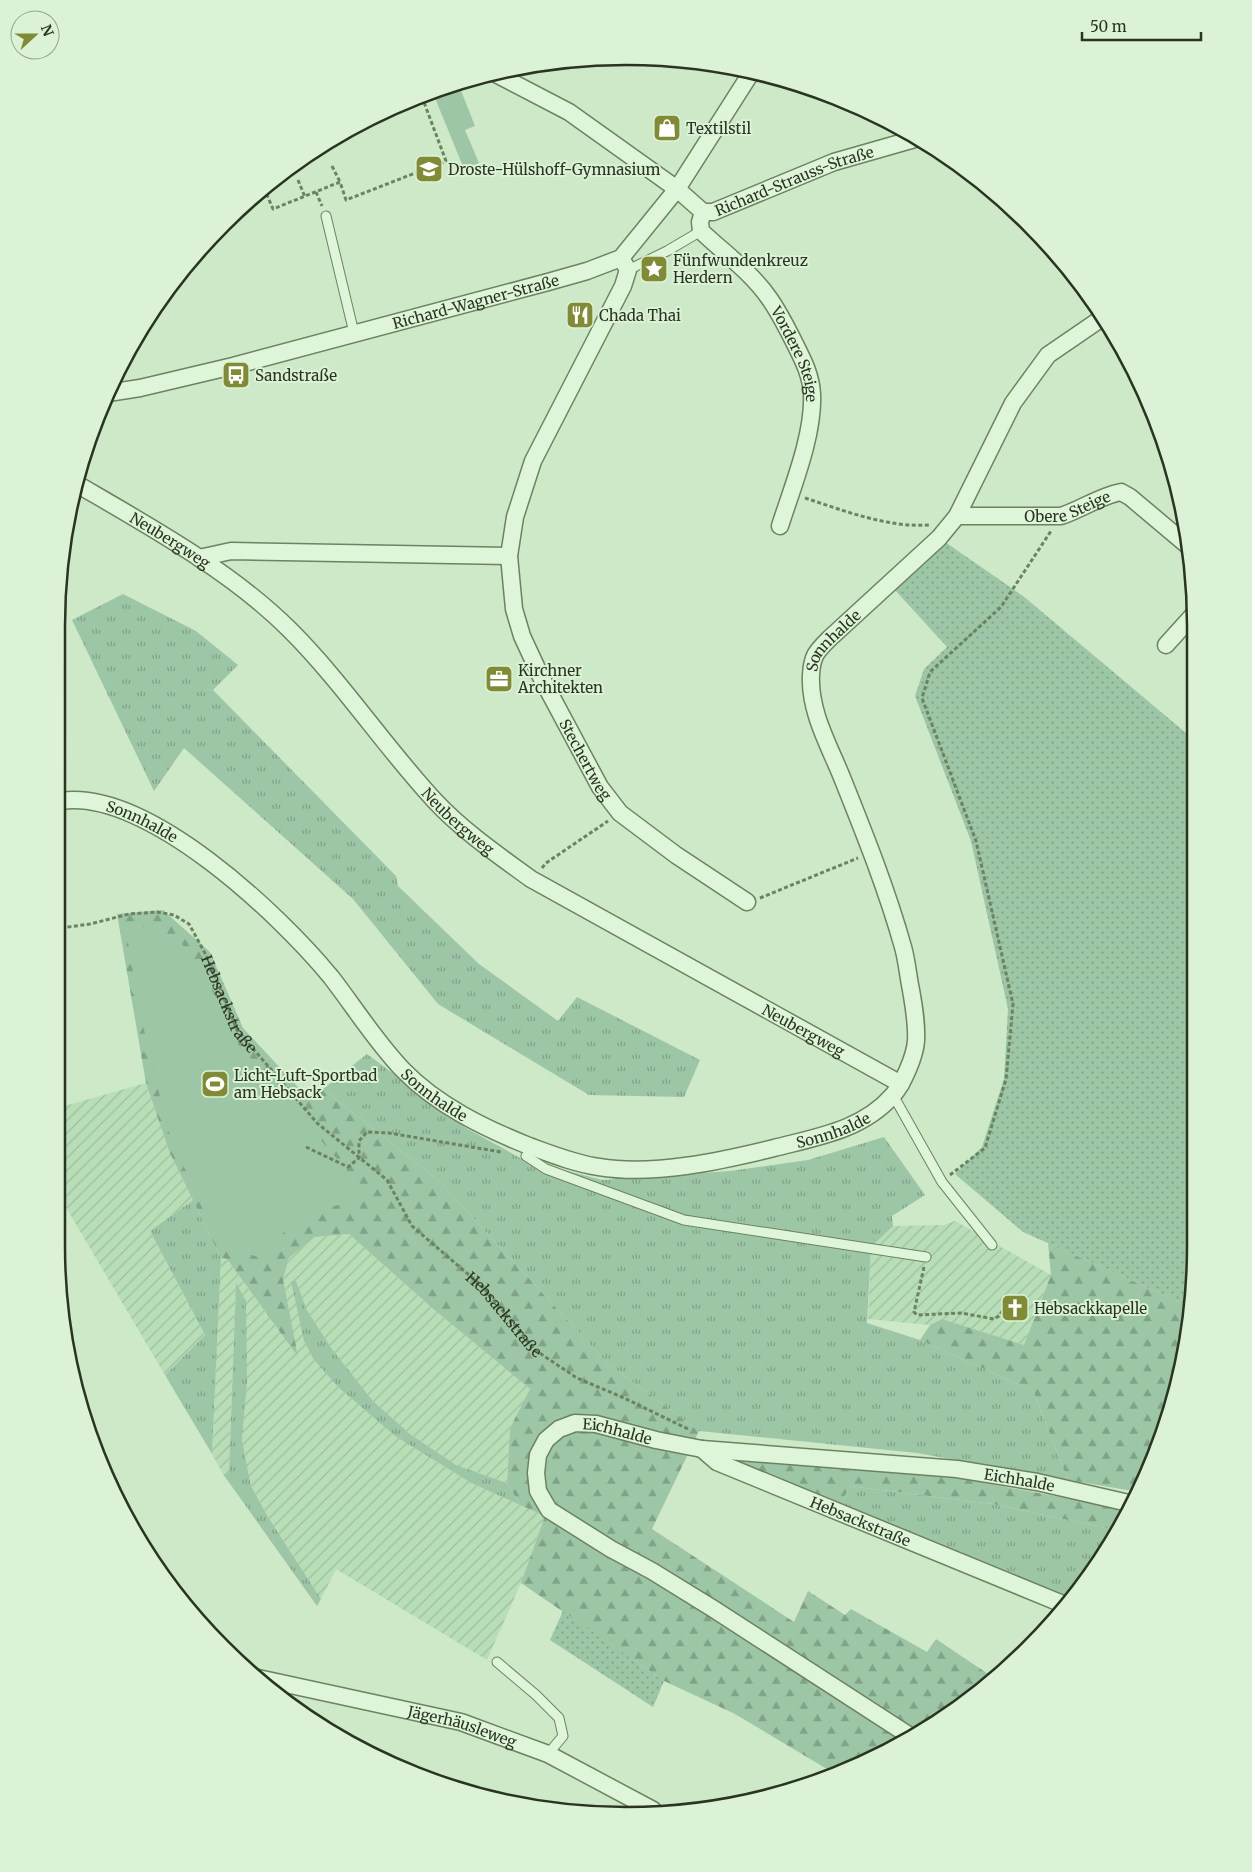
<svg xmlns="http://www.w3.org/2000/svg" width="1252" height="1872" font-family="Merriweather,serif">
  <style>
    .farmland { fill: url(#farmland-furrows) }
    .grass { fill: url(#grass-tufts) }
    .forest { fill: url(#forest-firs) }
    .park { fill: url(#park-dots) }
    .pitch { fill: #9dc6a7 }
    .lines { fill: none; stroke-linecap: round; stroke-linejoin: round }
    .lane-casing { stroke: #6b835f; stroke-width: 11 }
    .street-casing { stroke: #6b835f; stroke-width: 19 }
    .path { stroke: #6b835f; stroke-width: 3; stroke-dasharray: 4 2.5; stroke-linecap: butt }
    .lane { stroke: #dff5da; stroke-width: 9 }
    .street { stroke: #dff5da; stroke-width: 16 }
    .labels { text-anchor: middle; dominant-baseline: central; stroke-width: 4; stroke-linejoin: round; paint-order: stroke }
    .poi-label { font-size: 15px; fill: #293521; stroke: #dbf2d6; text-anchor: start }
    .street-label { font-size: 15px; fill: #293521; stroke: #dbf2d6 }
    .rim { fill: none; stroke: #293521; stroke-width: 2.5 }
  </style>
  <defs>
    <pattern id="farmland-furrows" width="10" height="10" patternUnits="userSpaceOnUse" patternTransform="scale(1.25)"><rect width="10" height="10" fill="#b7deb6"/><path d="M-1 1l2-2M0 10L10 0M9 11l2-2" fill="none" stroke="#9dbf9c"/></pattern>
    <pattern id="grass-tufts" width="24" height="20" patternUnits="userSpaceOnUse" patternTransform="scale(1.25)"><rect width="24" height="20" fill="#9dc6a7"/><path d="M3 7l-1-3M5 7V3M7 7l1-3M15 17l-1-3M17 17v-4M19 17l1-3" fill="none" stroke="#80a288"/></pattern>
    <pattern id="forest-firs" width="22" height="20" patternUnits="userSpaceOnUse" patternTransform="scale(1.25)"><rect width="22" height="20" fill="#9dc6a7"/><path d="M5 1l3.5 6h-7zM16 11l3.5 6h-7z" fill="#80a288"/></pattern>
    <pattern id="park-dots" width="8" height="8" patternUnits="userSpaceOnUse" patternTransform="scale(1.25)"><rect width="8" height="8" fill="#9dc6a7"/><path d="M2 2h.1M6 6h.1" fill="none" stroke="#80a288" stroke-width="1.8" stroke-linecap="round"/></pattern>
  </defs>
  <rect width="100%" height="100%" fill="#cde9c8"/>
  <g class="farmland">
    <path d="M 146,1083 L 169,1151 L 193,1200 L 150,1231 L 205,1335 L 165,1375 L 61,1199 L 61,1107 Z"/>
    <path d="M 955,1221 L 1051,1275 L 1024,1345 L 942,1319 L 930,1325 L 868,1319 L 871,1247 L 893,1226 L 944,1225 Z"/>
    <path d="M 349,1234 L 432,1308 L 530,1389 L 510,1428 L 507,1483 L 456,1465 L 410,1434 L 373,1401 L 332,1349 L 307,1310 L 296,1281 L 314,1360 L 338,1387 L 395,1436 L 471,1483 L 545,1516 L 521,1583 L 487,1660 L 336,1569 L 321,1599 L 268,1517 L 251,1486 L 242,1440 L 247,1383 L 236,1284 L 229,1473 L 223,1474 L 212,1454 L 221,1258 L 227,1259 L 297,1356 L 283,1279 L 289,1258 L 315,1237 Z"/>
  </g>
  <g class="grass">
    <path d="M 123,594 L 196,631 L 238,665 L 213,690 L 396,876 L 398,886 L 479,964 L 558,1021 L 577,997 L 700,1060 L 684,1097 L 589,1095 L 438,1004 L 353,899 L 184,748 L 154,791 L 72,620 Z"/>
    <path d="M 367,1054 L 466,1128 L 522,1159 L 602,1180 L 730,1171 L 808,1160 L 884,1137 L 925,1195 L 892,1216 L 893,1226 L 871,1247 L 867,1323 L 920,1340 L 1033,1391 L 1068,1480 L 917,1453 L 699,1431 L 607,1363 L 439,1181 L 323,1089 Z"/>
    <path d="M 193,1200 L 221,1258 L 212,1454 L 165,1375 L 205,1335 L 150,1231 Z"/>
    <path d="M 291,1281 L 296,1281 L 307,1310 L 332,1349 L 373,1401 L 410,1434 L 456,1465 L 507,1483 L 520,1505 L 471,1483 L 395,1436 L 338,1387 L 314,1360 L 304,1341 Z"/>
    <path d="M 236,1283 L 246,1301 L 247,1383 L 242,1440 L 251,1486 L 268,1517 L 321,1599 L 317,1606 L 223,1474 L 229,1473 Z"/>
    <path d="M 850,1486 L 993,1504 L 1115,1530 L 1069,1599 L 839,1507 Z"/>
  </g>
  <g class="forest">
    <path d="M 163,910 L 210,952 L 243,1028 L 310,1100 L 323,1089 L 439,1181 L 607,1363 L 699,1431 L 652,1529 L 794,1622 L 808,1591 L 845,1615 L 851,1609 L 927,1652 L 936,1639 L 994,1678 L 973,1698 L 911,1739 L 837,1775 L 735,1714 L 664,1681 L 521,1583 L 545,1516 L 520,1505 L 507,1483 L 510,1428 L 530,1389 L 432,1308 L 349,1234 L 315,1237 L 289,1258 L 283,1279 L 298,1357 L 227,1259 L 221,1258 L 169,1151 L 146,1083 L 117,914 Z"/>
    <path d="M 1048,1243 L 1191,1307 L 1191,1321 L 1166,1429 L 1139,1492 L 1068,1480 L 1033,1391 L 920,1340 L 930,1325 L 942,1319 L 1024,1345 L 1051,1275 Z"/>
    <path d="M 725,1459 L 964,1479 L 1129,1510 L 1115,1530 L 993,1504 L 850,1486 L 839,1507 Z"/>
  </g>
  <g class="park">
    <path d="M 945,542 L 1023,596 L 1186,733 L 1194,728 L 1191,1307 L 1023,1232 L 955,1174 L 982,1147 L 1004,1079 L 1008,1009 L 971,841 L 915,696 L 924,669 L 947,647 L 895,590 Z"/>
    <path d="M 563,1611 L 664,1681 L 653,1707 L 550,1640 Z"/>
  </g>
  <g class="pitch">
    <path d="M 458,83 L 475,126 L 465,130 L 479,163 L 464,169 L 433,93 Z"/>
    <path d="M 154,926 L 183,945 L 206,976 L 232,1037 L 369,1196 L 321,1210 L 283,1233 L 265,1259 L 218,1244 L 168,1130 L 140,1013 L 126,930 Z"/>
  </g>
  <g class="lines">
    <defs>
      <g id="lane">
        <path d="M 326,216 L 354,333"/>
        <path d="M 628,270 L 667,251 L 701,231"/>
        <path d="M 893,1095 L 942,1182 L 992,1245"/>
        <path d="M 526,1156 L 546,1169 L 684,1220 L 926,1257"/>
        <path d="M 497,1662 L 536,1695 L 559,1718 L 563,1736 L 548,1754"/>
      </g>
      <g id="street">
        <path id="s2" d="M 494,73 L 569,112 L 677,189 L 703,212 L 713,212 L 834,162 L 918,138"/>
        <path id="s3" d="M 703,212 L 700,222 L 701,231 C 723,252 751,272 769,298 C 779,312 787,328 795,344 C 803,360 811,375 812,394 C 814,435 792,488 780,526"/>
        <path id="s4" d="M 621,258 L 628,270 L 623,286 L 533,461 L 515,517 L 509,556 L 514,609 L 522,636 L 541,677 L 600,787 L 620,813 L 676,855 L 747,902"/>
        <path id="s5" d="M 108,393 L 140,388 L 233,366 L 548,282 L 587,271 L 621,258 L 677,189 L 751,73"/>
        <path id="s6" d="M 75,483 C 147,525 231,571 290,630 C 343,683 384,746 435,801 C 463,831 498,855 531,879 L 901,1084"/>
        <path id="s7" d="M 957,516 L 1061,516 C 1082,509 1100,496 1121,492 L 1130,497 L 1187,545"/>
        <path d="M 199,558 L 231,551 L 509,556"/>
        <path d="M 1166,645 L 1194,614"/>
        <path id="s8" d="M 61,801 C 147,788 280,915 331,977 C 355,1008 376,1042 403,1070 C 437,1105 484,1128 529,1146 C 551,1154 576,1164 599,1167 C 654,1176 721,1161 774,1148 C 817,1137 863,1130 893,1095 C 903,1084 915,1056 916,1041 C 917,1024 914,1007 911,990 C 908,976 907,961 903,947 C 887,890 865,835 843,780 C 830,747 809,712 811,675 C 812,655 817,651 830,638 L 939,538 L 957,516 L 1013,403 L 1048,355 L 1102,318"/>
        <path id="s9" d="M 702,1449 L 717,1462 L 1065,1605"/>
        <path id="s10" d="M 258,1678 L 461,1722 L 548,1754 L 653,1810"/>
        <path id="s11" d="M 913,1738 L 712,1608 L 652,1571 L 611,1549 L 549,1510 L 538,1491 L 536,1473 L 538,1455 L 546,1440 L 559,1429 L 575,1423 L 596,1424 L 656,1440 L 702,1449 L 957,1469 L 1037,1482 L 1133,1504"/>
      </g>
    </defs>
    <use href="#lane" class="lane-casing"/>
    <use href="#street" class="street-casing"/>
    <g class="path">
      <path d="M 332,166 L 340,182"/>
      <path d="M 298,180 L 305,197"/>
      <path d="M 264,188 L 273,209 L 340,182 L 346,200 L 446,161 L 422,97"/>
      <path d="M 316,192 L 322,206"/>
      <path d="M 805,498 C 845,511 888,528 930,525"/>
      <path d="M 542,868 L 546,863 L 608,821"/>
      <path d="M 760,898 L 858,858"/>
      <path id="s1" d="M 61,928 L 90,924 L 129,914 L 157,912 L 174,915 L 189,924 L 206,955 L 237,1030 L 317,1123 L 387,1180 L 412,1226 L 483,1287 L 535,1350 L 577,1378 L 624,1398 L 688,1429"/>
      <path d="M 306,1147 L 348,1167 L 359,1158 L 359,1141 L 367,1132 L 389,1133 L 501,1152"/>
      <path d="M 950,1175 L 985,1148 L 1006,1079 L 1013,1004 L 976,841 L 922,698 L 930,672 L 1001,607 L 1051,531"/>
      <path d="M 924,1267 L 914,1312 L 917,1315 L 961,1313 L 994,1319 L 999,1316 L 1008,1303"/>
    </g>
    <use href="#lane" class="lane"/>
    <use href="#street" class="street"/>
  </g>
  <defs>
    <symbol id="shop-square" viewBox="-11 -11 22 22"><rect x="-9" y="-9" width="18" height="18" rx="4" fill="#818b36" stroke="#dbf2d6"/><path d="M-5-2.5h2.3a2.7 3.5 0 0 1 5.4 0H5L5.5 6h-11ZM-1.5-2.5h3a1.5 2.3 0 0 0-3 0Z" fill="#fff"/></symbol>
    <symbol id="school-square" viewBox="-11 -11 22 22"><rect x="-9" y="-9" width="18" height="18" rx="4" fill="#818b36" stroke="#dbf2d6"/><path d="M0-5L7-2L0 1L-7-2ZM-4 1L0 2.5L4 1V4Q0 6-4 4Z" fill="#fff"/></symbol>
    <symbol id="sight-square" viewBox="-11 -11 22 22"><rect x="-9" y="-9" width="18" height="18" rx="4" fill="#818b36" stroke="#dbf2d6"/><path d="M0-6L1.8-2.2L6-1.7L2.9 1.2L3.7 5.4L0 3.3L-3.7 5.4L-2.9 1.2L-6-1.7L-1.8-2.2Z" fill="#fff"/></symbol>
    <symbol id="restaurant-square" viewBox="-11 -11 22 22"><rect x="-9" y="-9" width="18" height="18" rx="4" fill="#818b36" stroke="#dbf2d6"/><path d="M-5-6h1v4h1v-4h1v4h1v-4h1v5L-1.5 .5V6h-2V.5L-5-1ZM5-6V6H3V1.5H1.5Q1.5-4 5-6Z" fill="#fff"/></symbol>
    <symbol id="bus-square" viewBox="-11 -11 22 22"><rect x="-9" y="-9" width="18" height="18" rx="4" fill="#818b36" stroke="#dbf2d6"/><path d="M-5-6H5V4H4V6H2V4H-2V6H-4V4H-5ZM-3.5-4V0h7V-4ZM-3.5 1.2v1.5H-2V1.2ZM2 1.2v1.5H3.5V1.2Z" fill="#fff"/></symbol>
    <symbol id="office-square" viewBox="-11 -11 22 22"><rect x="-9" y="-9" width="18" height="18" rx="4" fill="#818b36" stroke="#dbf2d6"/><path d="M-6-3h4V-5.5h4V-3h4V5H-6ZM-1-4.5V-3h2v-1.5ZM-6 0V1H6V0Z" fill="#fff"/></symbol>
    <symbol id="stadium-square" viewBox="-11 -11 22 22"><rect x="-9" y="-9" width="18" height="18" rx="4" fill="#818b36" stroke="#dbf2d6"/><path d="M0-5a6.5 5 0 1 0 0 10a6.5 5 0 1 0 0-10ZM-3.5-1.8h7v3.6h-7Z" fill="#fff"/></symbol>
    <symbol id="church-square" viewBox="-11 -11 22 22"><rect x="-9" y="-9" width="18" height="18" rx="4" fill="#818b36" stroke="#dbf2d6"/><path d="M-1.2-6h2.4v3.5h3.3v2.4h-3.3V6h-2.4V-.1h-3.3v-2.4h3.3Z" fill="#fff"/></symbol>
  </defs>
  <g fill-rule="evenodd">
    <use href="#shop-square" x="651" y="112" width="32" height="32"/>
    <use href="#school-square" x="413" y="153" width="32" height="32"/>
    <use href="#sight-square" x="638" y="253" width="32" height="32"/>
    <use href="#restaurant-square" x="564" y="299" width="32" height="32"/>
    <use href="#bus-square" x="220" y="359" width="32" height="32"/>
    <use href="#office-square" x="483" y="663" width="32" height="32"/>
    <use href="#stadium-square" x="199" y="1068" width="32" height="32"/>
    <use href="#church-square" x="999" y="1292" width="32" height="32"/>
  </g>
  <g class="labels">
    <g class="poi-label">
      <text x="686" y="128">Textilstil</text>
      <text x="448" y="169">Droste-Hülshoff-Gymnasium</text>
      <text x="673" y="260">Fünfwundenkreuz<tspan x="673" dy="17">Herdern</tspan></text>
      <text x="599" y="315">Chada Thai</text>
      <text x="255" y="375">Sandstraße</text>
      <text x="518" y="670">Kirchner<tspan x="518" dy="17">Architekten</tspan></text>
      <text x="234" y="1075">Licht-Luft-Sportbad<tspan x="234" dy="17">am Hebsack</tspan></text>
      <text x="1034" y="1308">Hebsackkapelle</text>
    </g>
    <g class="street-label">
      <text stroke="none"><textPath href="#s2" startOffset="349">Richard-Strauss-Straße</textPath></text>
      <text stroke="none"><textPath href="#s5" startOffset="379">Richard-Wagner-Straße</textPath></text>
      <text stroke="none"><textPath href="#s3" startOffset="178">Vordere Steige</textPath></text>
      <text stroke="none"><textPath href="#s7" startOffset="112">Obere Steige</textPath></text>
      <text stroke="none"><textPath href="#s6" startOffset="111">Neubergweg</textPath></text>
      <text stroke="none"><textPath href="#s8" startOffset="1466">Sonnhalde</textPath></text>
      <text stroke="none"><textPath href="#s4" startOffset="546">Stechertweg</textPath></text>
      <text stroke="none"><textPath href="#s6" startOffset="516">Neubergweg</textPath></text>
      <text stroke="none"><textPath href="#s8" startOffset="85">Sonnhalde</textPath></text>
      <text stroke="none"><textPath href="#s1" startOffset="222">Hebsackstraße</textPath></text>
      <text stroke="none"><textPath href="#s6" startOffset="921">Neubergweg</textPath></text>
      <text stroke="none"><textPath href="#s8" startOffset="490">Sonnhalde</textPath></text>
      <text stroke="none"><textPath href="#s8" startOffset="910">Sonnhalde</textPath></text>
      <text stroke="none"><textPath href="#s1" startOffset="642">Hebsackstraße</textPath></text>
      <text stroke="none"><textPath href="#s11" startOffset="582">Eichhalde</textPath></text>
      <text stroke="none"><textPath href="#s11" startOffset="988">Eichhalde</textPath></text>
      <text stroke="none"><textPath href="#s9" startOffset="175">Hebsackstraße</textPath></text>
      <text stroke="none"><textPath href="#s10" startOffset="210">Jägerhäusleweg</textPath></text>
    </g>
  </g>
  <path d="M0 0H1252V1872H0ZM626 65H626A561 561 0 0 1 1187 626V1246A561 561 0 0 1 626 1807H626A561 561 0 0 1 65 1246V626A561 561 0 0 1 626 65Z" fill="#dbf2d6" fill-rule="evenodd"/>
  <path class="rim" d="M626 65H626A561 561 0 0 1 1187 626V1246A561 561 0 0 1 626 1807H626A561 561 0 0 1 65 1246V626A561 561 0 0 1 626 65Z"/>
  <g transform="translate(35 35) rotate(69)"><circle r="24" fill="#dbf2d6" stroke="#94a68e"/>
  <path d="M0-4L9 19L0 12L-9 19Z" fill="#818b36"/>
  <text y="-8" font-size="14" font-weight="bold" text-anchor="middle" fill="#293521">N</text>
  </g>
  <path d="M1082 32v8h119v-8" fill="none" stroke="#293521" stroke-width="2.5"/>
  <text x="1090" y="32" font-size="15" fill="#293521" stroke="#dbf2d6" stroke-width="4" paint-order="stroke">50 m</text>
</svg>
